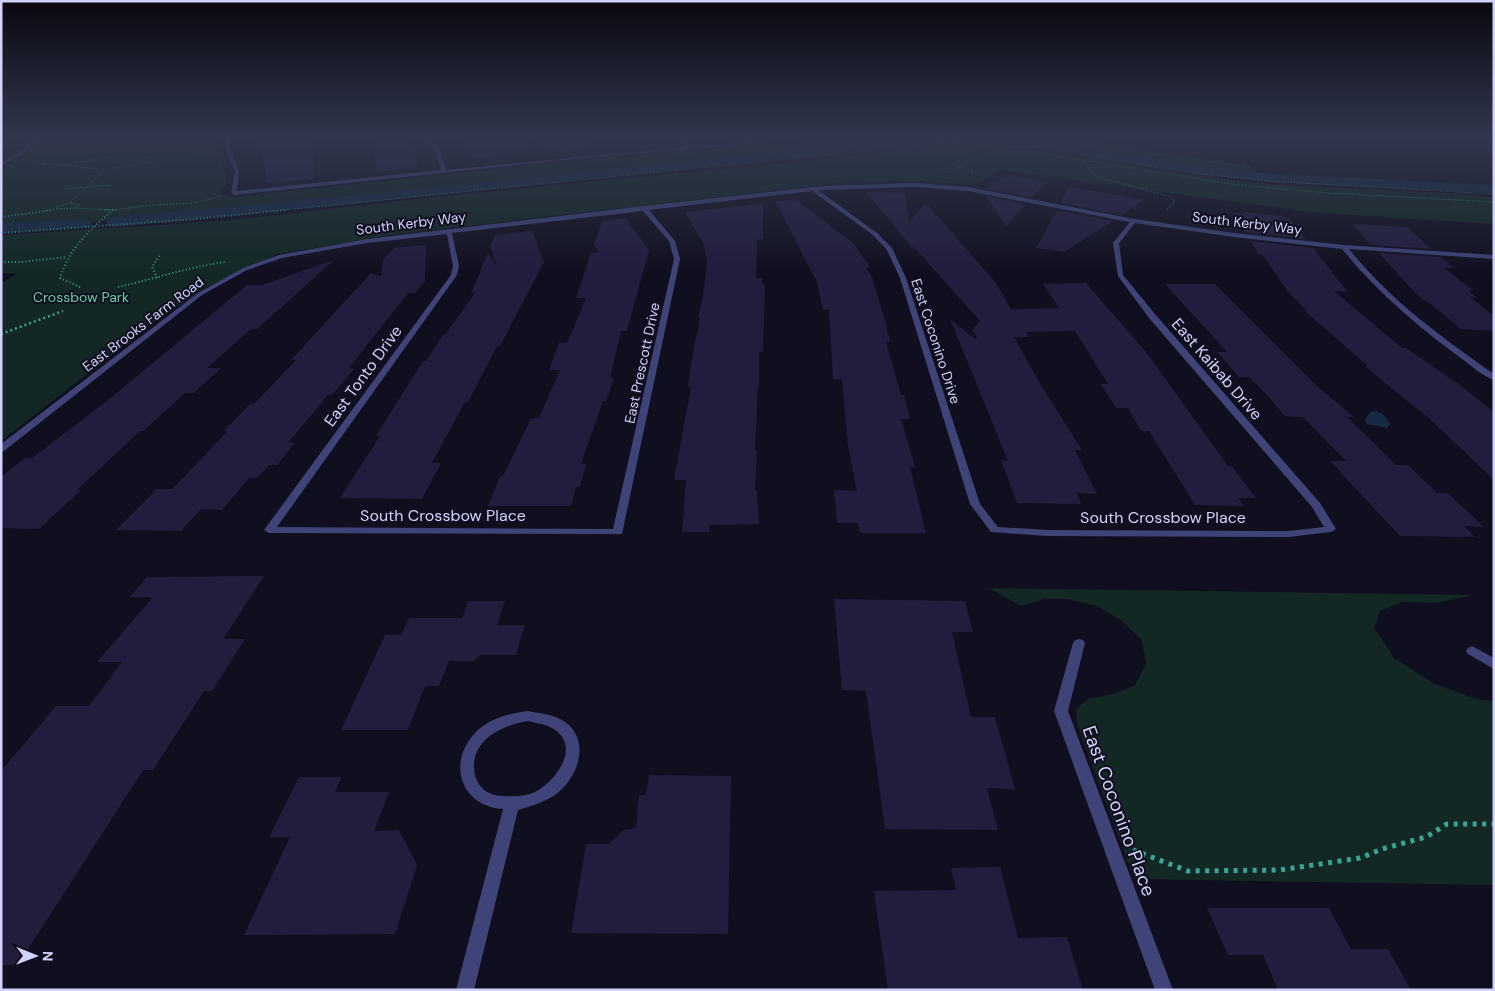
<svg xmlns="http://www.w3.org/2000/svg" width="1495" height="991" font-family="'DM Sans',sans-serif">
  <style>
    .green { fill: #132825 }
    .water { fill: #152b43 }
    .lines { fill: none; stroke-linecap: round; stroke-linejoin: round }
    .canal { fill: #152b43; fill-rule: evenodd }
    .building { fill: #211d3d }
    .path-far3 { stroke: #3ca494; stroke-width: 1; stroke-dasharray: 1 2; stroke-linecap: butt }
    .path-far2 { stroke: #3ca494; stroke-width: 2; stroke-dasharray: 1 2.5; stroke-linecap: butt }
    .path-far1 { stroke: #3ca494; stroke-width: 2.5; stroke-dasharray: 2 3; stroke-linecap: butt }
    .path { stroke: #3ca494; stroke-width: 5; stroke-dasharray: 4 5.5; stroke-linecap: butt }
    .minor { fill: #3f4378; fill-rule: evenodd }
    .labels { text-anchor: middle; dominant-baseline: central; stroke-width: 4; stroke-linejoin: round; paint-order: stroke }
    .far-street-label { font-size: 14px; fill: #d3d2fa; stroke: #100f1f }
    .far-park-label { font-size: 14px; fill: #67d0ac; stroke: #100f1f }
    .street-label { font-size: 16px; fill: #d3d2fa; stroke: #100f1f }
    .near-street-label { font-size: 19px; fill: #d3d2fa; stroke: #100f1f }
  </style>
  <rect width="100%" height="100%" fill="#100f1f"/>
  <g class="green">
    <path d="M 45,137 L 216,137 L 226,176 L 226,185 L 218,193 L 234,197 L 608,157 L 865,137 L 1091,137 L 1116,146 L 1249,165 L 1258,176 C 1185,169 1114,152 1042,144 C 1001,139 960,139 920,140 L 251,208 L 181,215 L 119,218 L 94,222 L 1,227 L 1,169 L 26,154 Z"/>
    <path d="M 995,146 C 1087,155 1178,177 1270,184 C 1345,189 1419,190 1494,197 L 1494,224 L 1318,213 L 1001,170 L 975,185 L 918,181 L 846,182 L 390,235 L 278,254 L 205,288 L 148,327 L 1,441 L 1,283 L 17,274 L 1,273 L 1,235 L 222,221 L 434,197 L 838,158 L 906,148 Z"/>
    <path d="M 989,588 L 1473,595 L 1436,603 L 1403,602 L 1380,611 L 1374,628 L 1394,658 L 1435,684 L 1476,699 L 1494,701 L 1494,885 L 1134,879 L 1077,724 L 1076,709 L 1088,699 L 1114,694 L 1135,685 L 1146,664 L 1142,640 L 1122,621 L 1097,606 L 1067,599 L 1044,599 L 1021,606 Z"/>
  </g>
  <g class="water">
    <path d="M 523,137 L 596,137 L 596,145 C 567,156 549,154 523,137 Z"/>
    <path d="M 1376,411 L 1383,414 L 1390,424 L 1387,428 L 1367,424 L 1365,420 L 1370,412 Z"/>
  </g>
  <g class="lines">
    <g class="canal">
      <path d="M 914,137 L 996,137 L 1043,140 L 1192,165 L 1273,174 L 1494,185 L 1494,193 L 1273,182 L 1192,173 L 1043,148 L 991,144 L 918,144 L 368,202 L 114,227 L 108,225 L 106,222 L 108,219 L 114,217 L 368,194 Z"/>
      <path d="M 84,219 L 90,221 L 92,224 L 90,227 L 1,233 L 1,223 Z"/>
    </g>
  </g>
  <g class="building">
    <path d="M 254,137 L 313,137 L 313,179 L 267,183 L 264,164 Z"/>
    <path d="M 373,137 L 400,137 L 414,149 L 418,168 L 376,172 Z"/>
    <path d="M 463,137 L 529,137 L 530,151 L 478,159 L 476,157 L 470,157 Z"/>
    <path d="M 1008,175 L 1046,182 L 1032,197 L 986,189 Z"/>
    <path d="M 1069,187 L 1106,193 L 1144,200 L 1122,215 L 1060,203 Z"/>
    <path d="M 865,192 L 905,193 L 909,222 L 926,203 L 996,283 L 1011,309 L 1059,308 L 1043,284 L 1086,283 L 1146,352 L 1228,466 L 1232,466 L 1256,498 L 1238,498 L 1244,506 L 1195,505 L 1149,431 L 1141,431 L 1128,408 L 1116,408 L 1101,384 L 1108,384 L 1075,331 L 1026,332 L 1029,337 L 1014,337 L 1039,382 L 1082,450 L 1075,450 L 1097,494 L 1077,493 L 1081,504 L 1017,503 L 1001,460 L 1008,461 L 950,319 L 975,339 L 977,337 L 972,330 L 980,321 L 912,245 L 913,250 L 890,220 Z"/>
    <path d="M 986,196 L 1026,204 L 1006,226 Z"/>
    <path d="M 795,199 L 853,243 L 870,267 L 866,268 L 872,277 L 886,324 L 890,342 L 886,342 L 901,395 L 904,395 L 910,419 L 901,419 L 915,467 L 910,467 L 926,533 L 860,533 L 858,523 L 837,523 L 834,490 L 857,491 L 848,446 L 842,379 L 833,379 L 829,310 L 823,310 L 817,282 L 775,201 Z"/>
    <path d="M 763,203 L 763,239 L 757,240 L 756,278 L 763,278 L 762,285 L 765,285 L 763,352 L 759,352 L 759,387 L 758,387 L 755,451 L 757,451 L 755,491 L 757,491 L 759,524 L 710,525 L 709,532 L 682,532 L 686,480 L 674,480 L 691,387 L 688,387 L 692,359 L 700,318 L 698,318 L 703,296 L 707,262 L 704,245 L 685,212 Z"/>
    <path d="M 1057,210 L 1113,221 L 1064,252 L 1036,248 Z"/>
    <path d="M 1244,212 L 1288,217 L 1306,239 L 1245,232 L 1232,213 L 1244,214 Z"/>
    <path d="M 625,218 L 649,250 L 627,331 L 621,331 L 610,378 L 614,378 L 606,401 L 603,401 L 581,464 L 586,464 L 580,487 L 576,487 L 571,506 L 488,506 L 500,476 L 503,476 L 531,418 L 539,418 L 560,370 L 549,370 L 559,343 L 567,343 L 586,298 L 576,298 L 591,253 L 598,252 L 594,245 L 602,221 Z"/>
    <path d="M 1352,224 L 1407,227 L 1432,249 L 1371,245 Z"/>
    <path d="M 532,231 L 544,262 L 500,346 L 497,346 L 468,402 L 465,402 L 432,463 L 441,463 L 422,499 L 340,498 L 380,436 L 376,436 L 423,361 L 426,361 L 443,335 L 445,335 L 475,293 L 471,293 L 488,253 L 497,266 L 490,246 L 495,235 Z"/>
    <path d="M 1250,241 L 1313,248 L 1348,292 L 1334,291 L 1402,348 L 1406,348 L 1461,386 L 1494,412 L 1494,480 L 1430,419 L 1390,387 L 1365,366 L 1368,366 L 1306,312 L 1307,311 L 1288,292 L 1263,255 L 1259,254 Z"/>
    <path d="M 426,245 L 425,281 L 415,293 L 408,293 L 349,368 L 354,369 L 332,395 L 328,395 L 288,443 L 295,443 L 277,465 L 269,465 L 257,478 L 249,478 L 222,510 L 201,509 L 181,531 L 116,530 L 157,489 L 172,489 L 227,432 L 224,431 L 251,403 L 255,403 L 296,360 L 291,360 L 371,273 L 381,276 L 383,259 L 394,248 Z"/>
    <path d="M 1379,253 L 1441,257 L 1454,268 L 1444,268 L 1474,291 L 1468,290 L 1477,298 L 1470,297 L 1494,316 L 1494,331 L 1461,329 L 1427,301 L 1423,300 L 1415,293 Z"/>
    <path d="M 334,260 L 257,329 L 251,329 L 207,368 L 221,368 L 194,393 L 185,393 L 143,431 L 140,431 L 77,490 L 81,490 L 39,529 L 1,528 L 1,477 L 25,458 L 32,458 L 107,401 L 247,285 L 262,285 Z"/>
    <path d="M 1165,284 L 1215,284 L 1318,387 L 1354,417 L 1347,417 L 1396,465 L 1408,465 L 1437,493 L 1448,493 L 1484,527 L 1464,526 L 1475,537 L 1400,536 L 1330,461 L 1346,461 L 1303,417 L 1284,416 L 1270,398 L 1249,377 L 1239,377 L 1217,352 L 1227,352 Z"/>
    <path d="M 264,576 L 223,639 L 245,639 L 212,691 L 204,691 L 153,770 L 143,770 L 18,965 L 1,965 L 1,771 L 56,706 L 89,706 L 122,662 L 97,662 L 153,597 L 130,597 L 147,577 Z"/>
    <path d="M 834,599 L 965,601 L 973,632 L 952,632 L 971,717 L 995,717 L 1015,789 L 987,788 L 998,830 L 885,829 L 866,691 L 842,690 Z"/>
    <path d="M 468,601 L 505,601 L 497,625 L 525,625 L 516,655 L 481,655 L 473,661 L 449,661 L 439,686 L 425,686 L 408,730 L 341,730 L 385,635 L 401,635 L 409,618 L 462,618 Z"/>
    <path d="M 649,775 L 731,776 L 728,934 L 571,933 L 586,844 L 609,844 L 624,830 L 636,828 L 639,795 L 646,795 Z"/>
    <path d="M 299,777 L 342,777 L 335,792 L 389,792 L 374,831 L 399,830 L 417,865 L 395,934 L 244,935 L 290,837 L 269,837 Z"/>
    <path d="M 1000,867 L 1018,938 L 1067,937 L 1083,990 L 888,990 L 874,891 L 956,890 L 951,868 Z"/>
    <path d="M 1207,908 L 1329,908 L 1351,949 L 1388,949 L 1411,990 L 1278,990 L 1263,955 L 1228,955 Z"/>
  </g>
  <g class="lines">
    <g class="path-far3">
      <path d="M 1028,137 L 1251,167"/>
      <path d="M 841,139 L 875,137"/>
      <path d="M 1076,159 L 1230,184 L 1328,193 L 1494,202"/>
      <path d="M 1082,161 L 1097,177 L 1168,196 L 1174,200 L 1173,204 L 1166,210"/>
      <path d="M 33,163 L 64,165"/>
      <path d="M 115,168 L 159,160"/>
      <path d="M 959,168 L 972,171 L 972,175"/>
      <path d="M 96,169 L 64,165 L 112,156 L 141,156 L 162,159 L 213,151"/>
      <path d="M 102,172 L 70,203 L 80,205 L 75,208 L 113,210 L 152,205 L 194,203 L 221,196"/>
      <path d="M 941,172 L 942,169 L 958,168 L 970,158 L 997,151 L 1030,152 L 1076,159"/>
      <path d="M 66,189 L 110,185"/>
      <path d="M 70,203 L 56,207 L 57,209 L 75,208"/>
      <path d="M 44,211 L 57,209"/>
      <path d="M 274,211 L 944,143 L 1032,147 L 1184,172 L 1266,181 L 1494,194"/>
    </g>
    <g class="path-far2">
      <path d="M 105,210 L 116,210"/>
      <path d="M 1,217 L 53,210"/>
      <path d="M 1,233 L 195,219 L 286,210"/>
      <path d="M 1,262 L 21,262 L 67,257"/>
      <path d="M 157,278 L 152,267 L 160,255"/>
      <path d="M 80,287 L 60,278 C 69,249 89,230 112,211"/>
      <path d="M 118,287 C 154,279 188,267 225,262"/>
    </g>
    <path class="path-far1" d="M 1,334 L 63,311"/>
    <path class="path" d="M 1133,850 L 1188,871 L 1280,870 L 1360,858 L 1382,849 L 1426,837 L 1447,824 L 1494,824"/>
    <g class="minor">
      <path d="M 36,137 L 40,137 L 23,154 L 1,166 L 1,163 L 19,152 Z"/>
      <path d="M 225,137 L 229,137 L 230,149 L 239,171 L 237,191 L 441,170 L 436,150 L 422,137 L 426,137 L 440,150 L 446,170 L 686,147 L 678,137 L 682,137 L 690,147 L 814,137 L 829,137 L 584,158 L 234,195 L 231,193 L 235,171 L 226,149 Z"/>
      <path d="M 1485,137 L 1494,138 L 1494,140 L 1485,138 Z"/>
      <path d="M 915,183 L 968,187 L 1134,219 L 1234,233 L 1344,245 L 1494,255 L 1494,259 L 1349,249 C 1391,301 1440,336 1494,374 L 1494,380 C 1482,376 1472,366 1462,359 C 1417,326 1377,292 1342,249 L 1234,237 L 1135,223 L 1119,243 L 1123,275 L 1155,314 L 1320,503 L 1336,529 L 1331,532 L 1288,537 L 1047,536 L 991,532 L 970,504 L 900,278 L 887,250 L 873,235 L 812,191 L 649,210 L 675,241 L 680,259 L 622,534 L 269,533 L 264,530 L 451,275 L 453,266 L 447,234 L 367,243 L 282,258 L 247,270 L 202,295 L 4,451 L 1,452 L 1,444 L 198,293 L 243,268 L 279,255 L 367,239 L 644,206 L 823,186 ZM 915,187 L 968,191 L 1130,222 L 1113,243 L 1118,276 L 1149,318 L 1312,507 L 1324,527 L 1288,531 L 1047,530 L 998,527 L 980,504 L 906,278 L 892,248 L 877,233 L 818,190 ZM 643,211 L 669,241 L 674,259 L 613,529 L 277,527 L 457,275 L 459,266 L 452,233 Z"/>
      <path d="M 1079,639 L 1083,640 L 1085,643 L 1068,711 L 1173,990 L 1155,990 L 1054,711 L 1073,643 L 1075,640 Z"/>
      <path d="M 1472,646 L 1494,658 L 1494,669 L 1468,654 L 1466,651 L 1468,648 Z"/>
      <path d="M 528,711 C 538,713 549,714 558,718 C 589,732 583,768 562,789 C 550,801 534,805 518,810 L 474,990 L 456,990 L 503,809 C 459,806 446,760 478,730 C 491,718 511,713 528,711 ZM 528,721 C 535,723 544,724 550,727 C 583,743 558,780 535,792 C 526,796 516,797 506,796 C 497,796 491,795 484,790 C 477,783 474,776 474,766 C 474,738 504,725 528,721 Z"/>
    </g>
  </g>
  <linearGradient id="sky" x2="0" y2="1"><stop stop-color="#090811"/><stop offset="0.5" stop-color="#31374d"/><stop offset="1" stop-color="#31374d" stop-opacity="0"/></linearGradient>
  <rect width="1495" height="275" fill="url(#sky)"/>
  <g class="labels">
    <g class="far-street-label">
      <text transform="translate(411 223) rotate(-7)">South Kerby Way</text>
      <text transform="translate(1247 223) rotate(7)">South Kerby Way</text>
      <text transform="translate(143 324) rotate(-37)">East Brooks Farm Road</text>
      <text transform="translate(936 341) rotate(72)">East Coconino Drive</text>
      <text transform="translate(642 363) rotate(-78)">East Prescott Drive</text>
    </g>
    <g class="far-park-label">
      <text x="81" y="297">Crossbow Park</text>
    </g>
    <g class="street-label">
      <text transform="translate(1217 369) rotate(49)">East Kaibab Drive</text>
      <text transform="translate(363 376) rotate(-54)">East Tonto Drive</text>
      <text x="443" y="515">South Crossbow Place</text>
      <text x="1163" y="517">South Crossbow Place</text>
    </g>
    <g class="near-street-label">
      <text transform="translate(1119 811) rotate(70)">East Coconino Place</text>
    </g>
  </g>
  <rect width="1495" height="991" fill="none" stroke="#d3d2fa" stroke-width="5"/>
  <g transform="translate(35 956) rotate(91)" stroke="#100f1f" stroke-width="4" paint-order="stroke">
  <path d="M0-4L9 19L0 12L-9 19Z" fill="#d3d2fa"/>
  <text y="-8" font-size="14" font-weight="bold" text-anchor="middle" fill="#d3d2fa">N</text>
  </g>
</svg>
